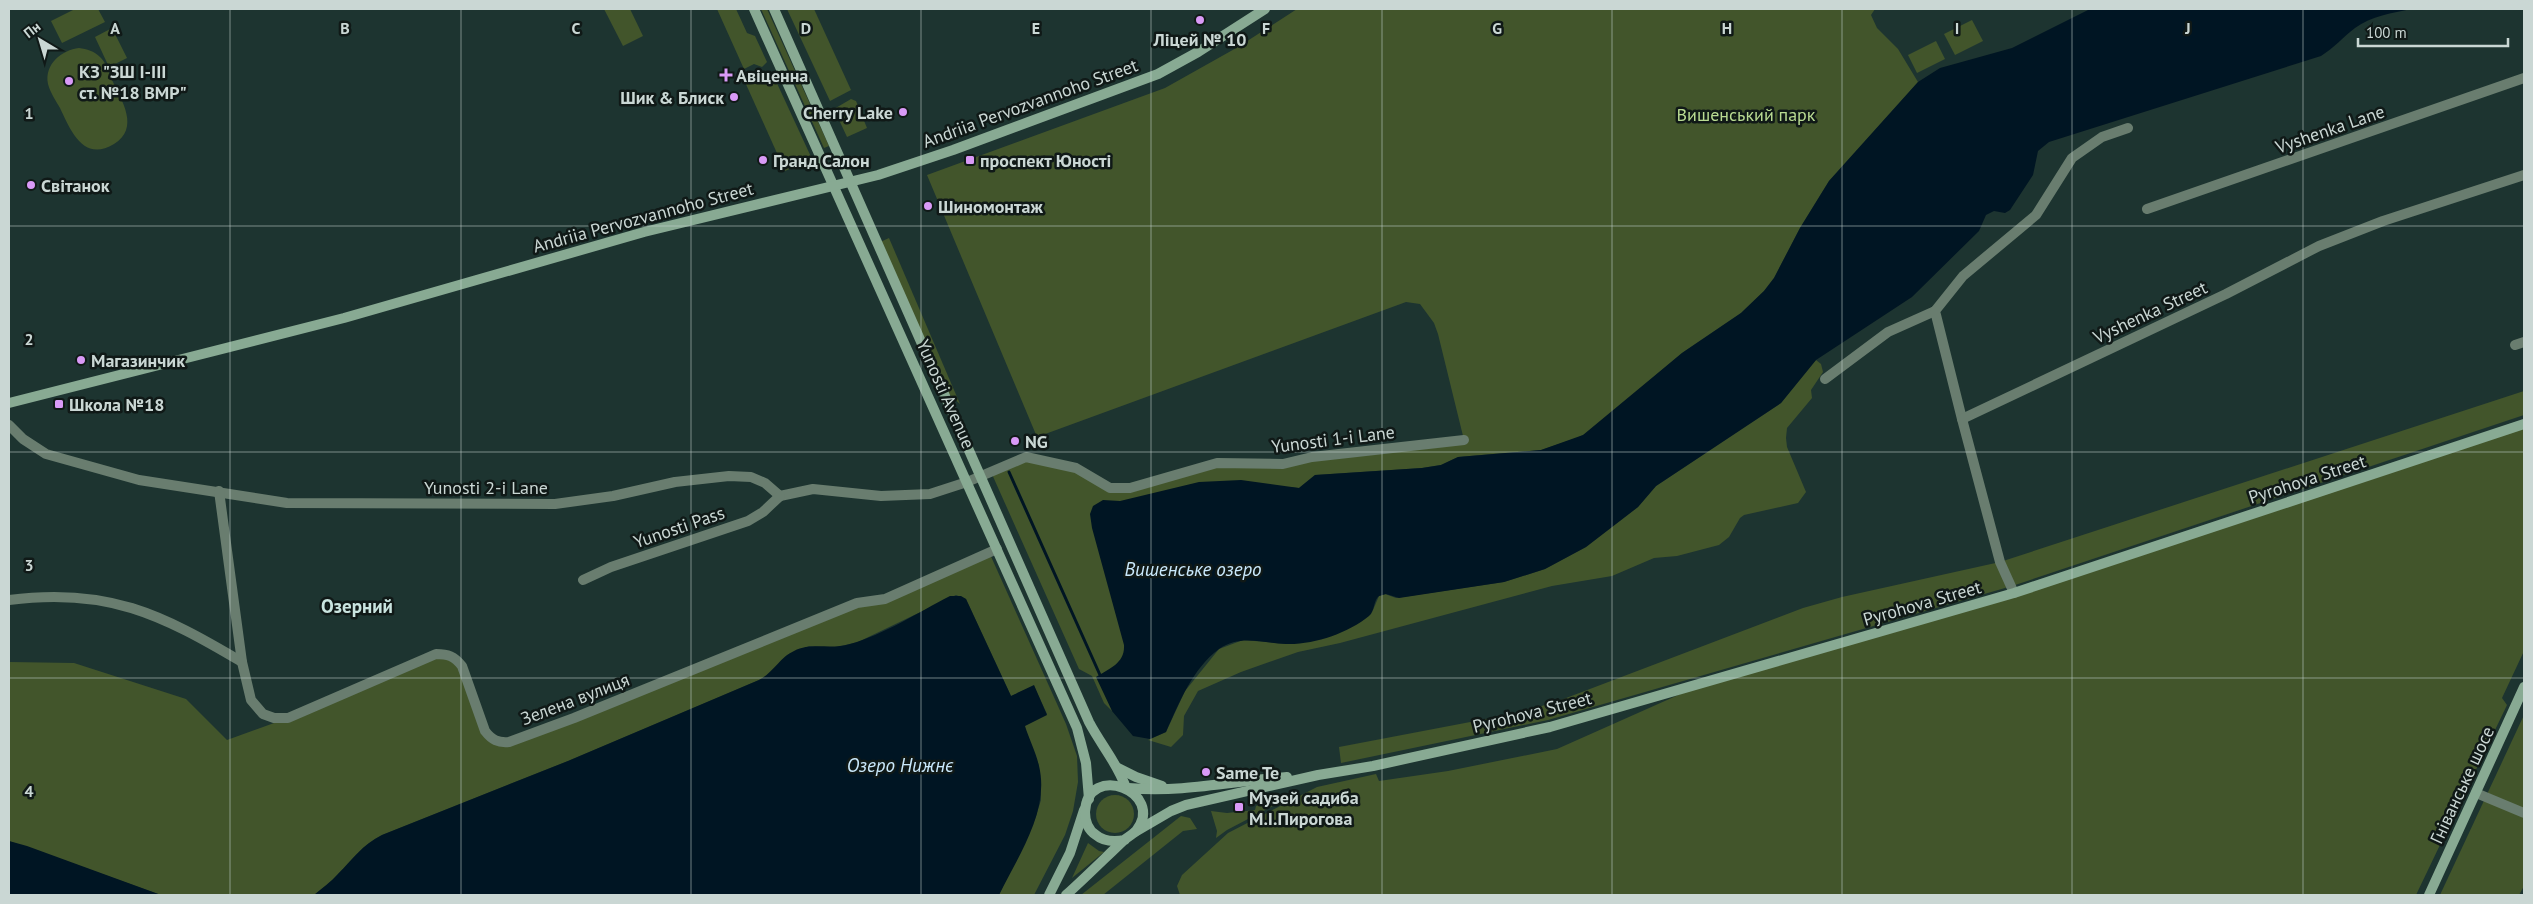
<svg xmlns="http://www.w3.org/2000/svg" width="2533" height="904" font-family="'PT Sans',sans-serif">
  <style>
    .green { fill: #42552b }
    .water { fill: #001523 }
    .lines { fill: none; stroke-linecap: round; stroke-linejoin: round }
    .stream { stroke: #001523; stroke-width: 3 }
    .street { stroke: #697d6f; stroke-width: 10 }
    .secondary { stroke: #88aa93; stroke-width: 10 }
    .grid { fill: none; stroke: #cad7d4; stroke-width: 1; stroke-opacity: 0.55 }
    .poi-dot { fill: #d99af7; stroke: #101917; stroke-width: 2 }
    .labels { text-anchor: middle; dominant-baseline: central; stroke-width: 5; stroke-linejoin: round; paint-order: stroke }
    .poi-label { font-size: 18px; font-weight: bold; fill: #cad7d4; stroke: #101917; text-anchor: start }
    .street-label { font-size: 18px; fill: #cad7d4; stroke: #101917 }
    .park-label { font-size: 18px; fill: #b9db92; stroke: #101917 }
    .water-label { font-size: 19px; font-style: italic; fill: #cae9fc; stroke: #101917 }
    .neighbourhood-label { font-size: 19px; font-weight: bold; fill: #c9e4df; stroke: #101917 }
    .grid-label { font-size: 16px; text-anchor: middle; font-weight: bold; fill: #cad7d4; stroke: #101917; stroke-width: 5; stroke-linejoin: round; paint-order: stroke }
  </style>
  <rect width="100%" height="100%" fill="#1d3430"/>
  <g class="green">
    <path d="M 75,9 L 98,9 L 105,22 L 62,43 L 51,21 Z"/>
    <path d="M 604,9 L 630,9 L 643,36 L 623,46 Z"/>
    <path d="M 717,9 L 736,9 L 747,33 L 755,36 L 767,62 L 762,67 L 754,64 L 744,69 Z"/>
    <path d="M 761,9 L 767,9 L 829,146 L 824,148 Z"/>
    <path d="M 787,9 L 814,9 L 851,90 L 830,101 Z"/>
    <path d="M 1297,9 L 1875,9 L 1871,15 L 1877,28 L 1898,49 L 1918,82 L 1829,181 L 1800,228 L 1774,278 L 1764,291 L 1741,313 L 1682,353 L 1589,432 L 1577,438 L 1541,450 L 1458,457 L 1441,465 L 1422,468 L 1315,475 L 1299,488 L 1290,487 L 1124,645 L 1125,654 L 1122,660 L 1128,681 L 1112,711 L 1104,703 L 1092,676 L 1079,669 L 991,472 L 1020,458 L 1070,466 L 1110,488 L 1206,465 L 1265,463 L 1464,440 L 1438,334 L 1434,323 L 1420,304 L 1406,302 L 1037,437 L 927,175 L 1165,88 L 1238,47 Z"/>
    <path d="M 1972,20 L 1983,41 L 1955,55 L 1944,34 Z"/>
    <path d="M 112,28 L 127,58 L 109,67 L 95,37 Z"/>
    <path d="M 1936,41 L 1945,59 L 1917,73 L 1908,55 Z"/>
    <path d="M 79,48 C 87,49 94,51 100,57 C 106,62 109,73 112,80 C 122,101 140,128 114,144 C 83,163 70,129 60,108 C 56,101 50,92 48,84 C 44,64 62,50 79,48 Z"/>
    <path d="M 763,74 L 775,79 L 812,159 L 785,171 L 745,82 Z"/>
    <path d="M 851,99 L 856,101 L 867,128 L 847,137 L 834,109 Z"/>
    <path d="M 889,238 L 960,404 L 940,386 L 878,243 Z"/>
    <path d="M 1816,360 L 1821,364 L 1823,372 L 1811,390 L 1812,398 L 1787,428 L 1786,438 L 1787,447 L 1806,492 L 1798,503 L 1744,515 L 1740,518 L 1729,537 L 1719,545 L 1677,556 L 1654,558 L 1612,576 L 1552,586 L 1340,643 L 1298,652 L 1241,672 L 1198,691 L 1184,716 L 1183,735 L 1171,747 L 1148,740 L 1166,732 L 1185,691 L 1219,649 L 1243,640 L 1288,644 L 1337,634 L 1373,610 L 1379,596 L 1385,594 L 1396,598 L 1504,582 L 1545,569 L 1586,547 L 1638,507 L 1656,486 L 1781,403 Z"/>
    <path d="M 2524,391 L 2524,415 L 2012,586 L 1548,720 L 1341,763 L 1339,747 L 1507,715 L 1553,703 L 1803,608 L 1842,597 L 2000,562 Z"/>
    <path d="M 2524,424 L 2524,651 L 2502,698 L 2507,705 L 2416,895 L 1180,895 L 1177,886 L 1182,875 L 1228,833 L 1317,787 L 1376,774 L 1379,781 L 1448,771 L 1557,749 L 1712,680 L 2014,593 Z"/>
    <path d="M 989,552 L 1066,724 L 1077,756 L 1078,782 L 1073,811 L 1065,835 L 1034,895 L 999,895 L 1035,819 L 1041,800 L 1039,766 L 1024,726 L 1047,714 L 1034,686 L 1011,696 L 966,599 L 956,595 L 858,642 L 833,648 L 809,646 L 787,655 L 772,672 L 759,680 L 568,761 L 382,835 C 362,845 353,859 338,874 C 331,882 322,888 314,895 L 161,895 L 9,841 L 9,662 L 74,663 L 186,699 L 227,740 L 288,718 L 436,654 L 456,658 L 485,731 L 500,743 L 857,603 L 877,601 Z"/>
    <path d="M 2524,715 L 2524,886 L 2519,895 L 2440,895 Z"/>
    <circle cx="1115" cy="814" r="19"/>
    <path d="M 1288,795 L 1288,798 L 1227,830 L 1216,838 L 1217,831 L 1211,811 L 1227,813 L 1255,810 L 1256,806 Z"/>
    <path d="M 1181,816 L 1190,818 L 1197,829 L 1183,831 L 1103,895 L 1081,895 Z"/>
    <path d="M 1088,843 L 1099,851 L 1104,852 L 1072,878 Z"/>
  </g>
  <g class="water">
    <path d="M 2090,9 L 2411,9 C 2393,13 2371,16 2355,28 C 2343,37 2334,48 2321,56 L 2049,142 L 2038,151 L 2033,175 L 2010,210 L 2005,213 L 1994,211 L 1986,215 L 1979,231 L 1912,297 L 1816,360 L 1781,403 L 1656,486 L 1638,507 L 1586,547 L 1545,569 L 1504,582 L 1399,598 L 1386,594 L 1379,596 C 1373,601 1375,611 1369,616 C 1348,633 1314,645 1286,644 C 1263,643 1240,634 1219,649 C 1193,668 1179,703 1166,732 L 1150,739 L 1133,736 L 1112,711 L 1096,677 C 1110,668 1125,663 1124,645 L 1092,528 L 1090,514 L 1093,506 L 1103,500 L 1120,501 L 1199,482 L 1241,480 L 1299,488 L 1315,475 L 1422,468 L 1441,465 L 1458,457 L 1541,450 L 1583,435 L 1682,353 L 1741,313 L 1764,291 L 1774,278 L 1800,228 L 1829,181 L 1918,82 L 1940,68 L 2012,48 Z"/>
    <path d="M 950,596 L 961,596 L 966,599 L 1011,696 L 1034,685 L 1047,715 L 1025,726 C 1029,739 1036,752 1039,766 C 1050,811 1018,856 999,895 L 314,895 C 322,888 331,882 338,874 C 353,859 362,845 382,835 L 568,761 L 759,680 C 773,673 780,657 794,651 C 811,642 831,650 850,644 C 883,635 919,612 950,596 Z"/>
    <path d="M 9,841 L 27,846 L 161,895 L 9,895 Z"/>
  </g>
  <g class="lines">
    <path class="stream" d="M 1009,472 L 1100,675"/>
    <g class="street">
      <path d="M 2147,209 L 2524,78"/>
      <path d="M 2515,345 L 2524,342"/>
      <path d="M 1825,379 L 1888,332 L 1935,311"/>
      <path d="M 1962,419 L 1935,311 L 1963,276 L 2036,215 L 2072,158 L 2102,137 L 2128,128"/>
      <path d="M 9,425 L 23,439 L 46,454 L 139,480 L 287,503 L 555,504 L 613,496 L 675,482 L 729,476 L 751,477 L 765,483 L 780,496 L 813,489 L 881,496 L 930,494 L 967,482 L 1026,457 L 1076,468 L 1110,488 L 1130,488 L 1217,463 L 1283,464 L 1312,457 L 1464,440"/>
      <path d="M 219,491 L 242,662 L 251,700 L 263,714 L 274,718 L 288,718 L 436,654 C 448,654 454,656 462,666 L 485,731 C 492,740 498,743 509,742 L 574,718 L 857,603 L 885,599 L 997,549"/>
      <path d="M 583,580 L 611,567 L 748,521 L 763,512 L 780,496"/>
      <path d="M 2014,593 L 2000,562 L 1962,419 L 2226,294 L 2319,246 L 2383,221 L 2524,175"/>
      <path d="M 9,600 C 107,587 161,614 242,662"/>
      <path d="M 2476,793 L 2524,813"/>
    </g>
    <g class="secondary">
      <path d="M 754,9 L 1077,728 L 1086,763 L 1089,799"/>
      <path d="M 774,9 L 1089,722 C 1101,745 1118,764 1126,788"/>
      <path d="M 9,403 L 344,318 L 644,232 L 878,175 L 953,150 L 1158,74 L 1198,52 L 1265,9"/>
      <path d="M 1118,768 L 1136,777 L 1162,786"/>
      <path d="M 1128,788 C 1182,793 1233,781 1287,777"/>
      <path d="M 1135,832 L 1171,811 L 1186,805 L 1318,775 L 1373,766 L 1550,727 L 2014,593 L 2524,424"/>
      <path d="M 1049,895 L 1070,853 L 1084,810"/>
      <path d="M 1066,895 C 1086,877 1105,858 1124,840 C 1128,837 1133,834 1136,831 C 1167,792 1087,761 1085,812 C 1085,821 1088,830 1096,835 C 1104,842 1114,842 1125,840"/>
      <path d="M 2429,895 L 2524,687"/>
    </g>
  </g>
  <path class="grid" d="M 230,9 L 230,895M 461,9 L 461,895M 691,9 L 691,895M 921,9 L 921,895M 1151,9 L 1151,895M 1382,9 L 1382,895M 1612,9 L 1612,895M 1842,9 L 1842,895M 2072,9 L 2072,895M 2303,9 L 2303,895M 9,226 L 2524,226M 9,452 L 2524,452M 9,678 L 2524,678"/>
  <g class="poi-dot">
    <circle cx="1200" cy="20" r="5"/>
    <path d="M723.5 67.5h5v5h5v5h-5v5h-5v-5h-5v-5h5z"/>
    <circle cx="69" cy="81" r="5"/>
    <circle cx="734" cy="97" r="5"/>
    <circle cx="903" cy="112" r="5"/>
    <circle cx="763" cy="160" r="5"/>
    <rect x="965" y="155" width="10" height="10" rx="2.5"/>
    <circle cx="31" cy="185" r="5"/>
    <circle cx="928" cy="206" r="5"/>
    <circle cx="81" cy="360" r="5"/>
    <rect x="54" y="399" width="10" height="10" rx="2.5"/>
    <circle cx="1015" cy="441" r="5"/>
    <circle cx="1206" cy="772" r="5"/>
    <rect x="1234" y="802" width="10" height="10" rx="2.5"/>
  </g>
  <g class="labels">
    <g class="poi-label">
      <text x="1200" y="39" text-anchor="middle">Ліцей № 10</text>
      <text x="79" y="71">КЗ "ЗШ І-ІІІ<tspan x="79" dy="21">ст. №18 ВМР"</tspan></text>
      <text x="736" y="75">Авіценна</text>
      <text x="724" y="97" text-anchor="end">Шик &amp; Блиск</text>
      <text x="893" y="112" text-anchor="end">Cherry Lake</text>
      <text x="773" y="160">Гранд Салон</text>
      <text x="980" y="160">проспект Юності</text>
      <text x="41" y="185">Світанок</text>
      <text x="938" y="206">Шиномонтаж</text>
      <text x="91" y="360">Магазинчик</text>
      <text x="69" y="404">Школа №18</text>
      <text x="1025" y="441">NG</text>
      <text x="1216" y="772">Same Te</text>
      <text x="1249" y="797">Музей садиба<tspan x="1249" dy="21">М.І.Пирогова</tspan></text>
    </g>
    <g class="street-label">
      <text transform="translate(1030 103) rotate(-20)">Andriia Pervozvannoho Street</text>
      <text transform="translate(2330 129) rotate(-19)">Vyshenka Lane</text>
      <text transform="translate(643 217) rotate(-15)">Andriia Pervozvannoho Street</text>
      <text transform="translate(2150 312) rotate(-25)">Vyshenka Street</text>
      <text transform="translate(946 394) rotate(66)">Yunosti Avenue</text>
      <text transform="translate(1333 439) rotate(-7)">Yunosti 1-i Lane</text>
      <text transform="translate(2307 479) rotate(-18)">Pyrohova Street</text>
      <text x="486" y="487">Yunosti 2-i Lane</text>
      <text transform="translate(679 527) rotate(-19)">Yunosti Pass</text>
      <text transform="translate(1922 603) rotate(-16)">Pyrohova Street</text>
      <text transform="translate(575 699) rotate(-21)">Зелена вулиця</text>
      <text transform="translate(1532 712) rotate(-14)">Pyrohova Street</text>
      <text transform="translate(2462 785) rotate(-65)">Гніванське шосе</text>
    </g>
    <g class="park-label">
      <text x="1746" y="114">Вишенський парк</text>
    </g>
    <g class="water-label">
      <text x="1193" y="569">Вишенське озеро</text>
      <text x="900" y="765">Озеро Нижнє</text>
    </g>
    <g class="neighbourhood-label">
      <text x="357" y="606">Озерний</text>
    </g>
  </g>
  <g class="grid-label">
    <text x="115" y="34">A</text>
    <text x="345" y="34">B</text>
    <text x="576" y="34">C</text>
    <text x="806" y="34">D</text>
    <text x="1036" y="34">E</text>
    <text x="1266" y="34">F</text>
    <text x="1497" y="34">G</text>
    <text x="1727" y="34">H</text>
    <text x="1957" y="34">I</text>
    <text x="2188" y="34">J</text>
    <text x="29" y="119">1</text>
    <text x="29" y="345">2</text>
    <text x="29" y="571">3</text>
    <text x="29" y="797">4</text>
  </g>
  <rect width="2533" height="904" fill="none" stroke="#cad7d4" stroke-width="20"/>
  <g transform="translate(40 40) rotate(322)" stroke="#101917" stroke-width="4" paint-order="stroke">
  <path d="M0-4L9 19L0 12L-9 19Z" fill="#cad7d4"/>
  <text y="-8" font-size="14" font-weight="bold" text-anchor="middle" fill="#cad7d4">Пн</text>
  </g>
  <path d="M2358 38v8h150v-8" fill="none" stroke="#cad7d4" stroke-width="2.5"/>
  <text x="2366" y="38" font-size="15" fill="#cad7d4" stroke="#101917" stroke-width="4" paint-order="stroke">100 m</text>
</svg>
